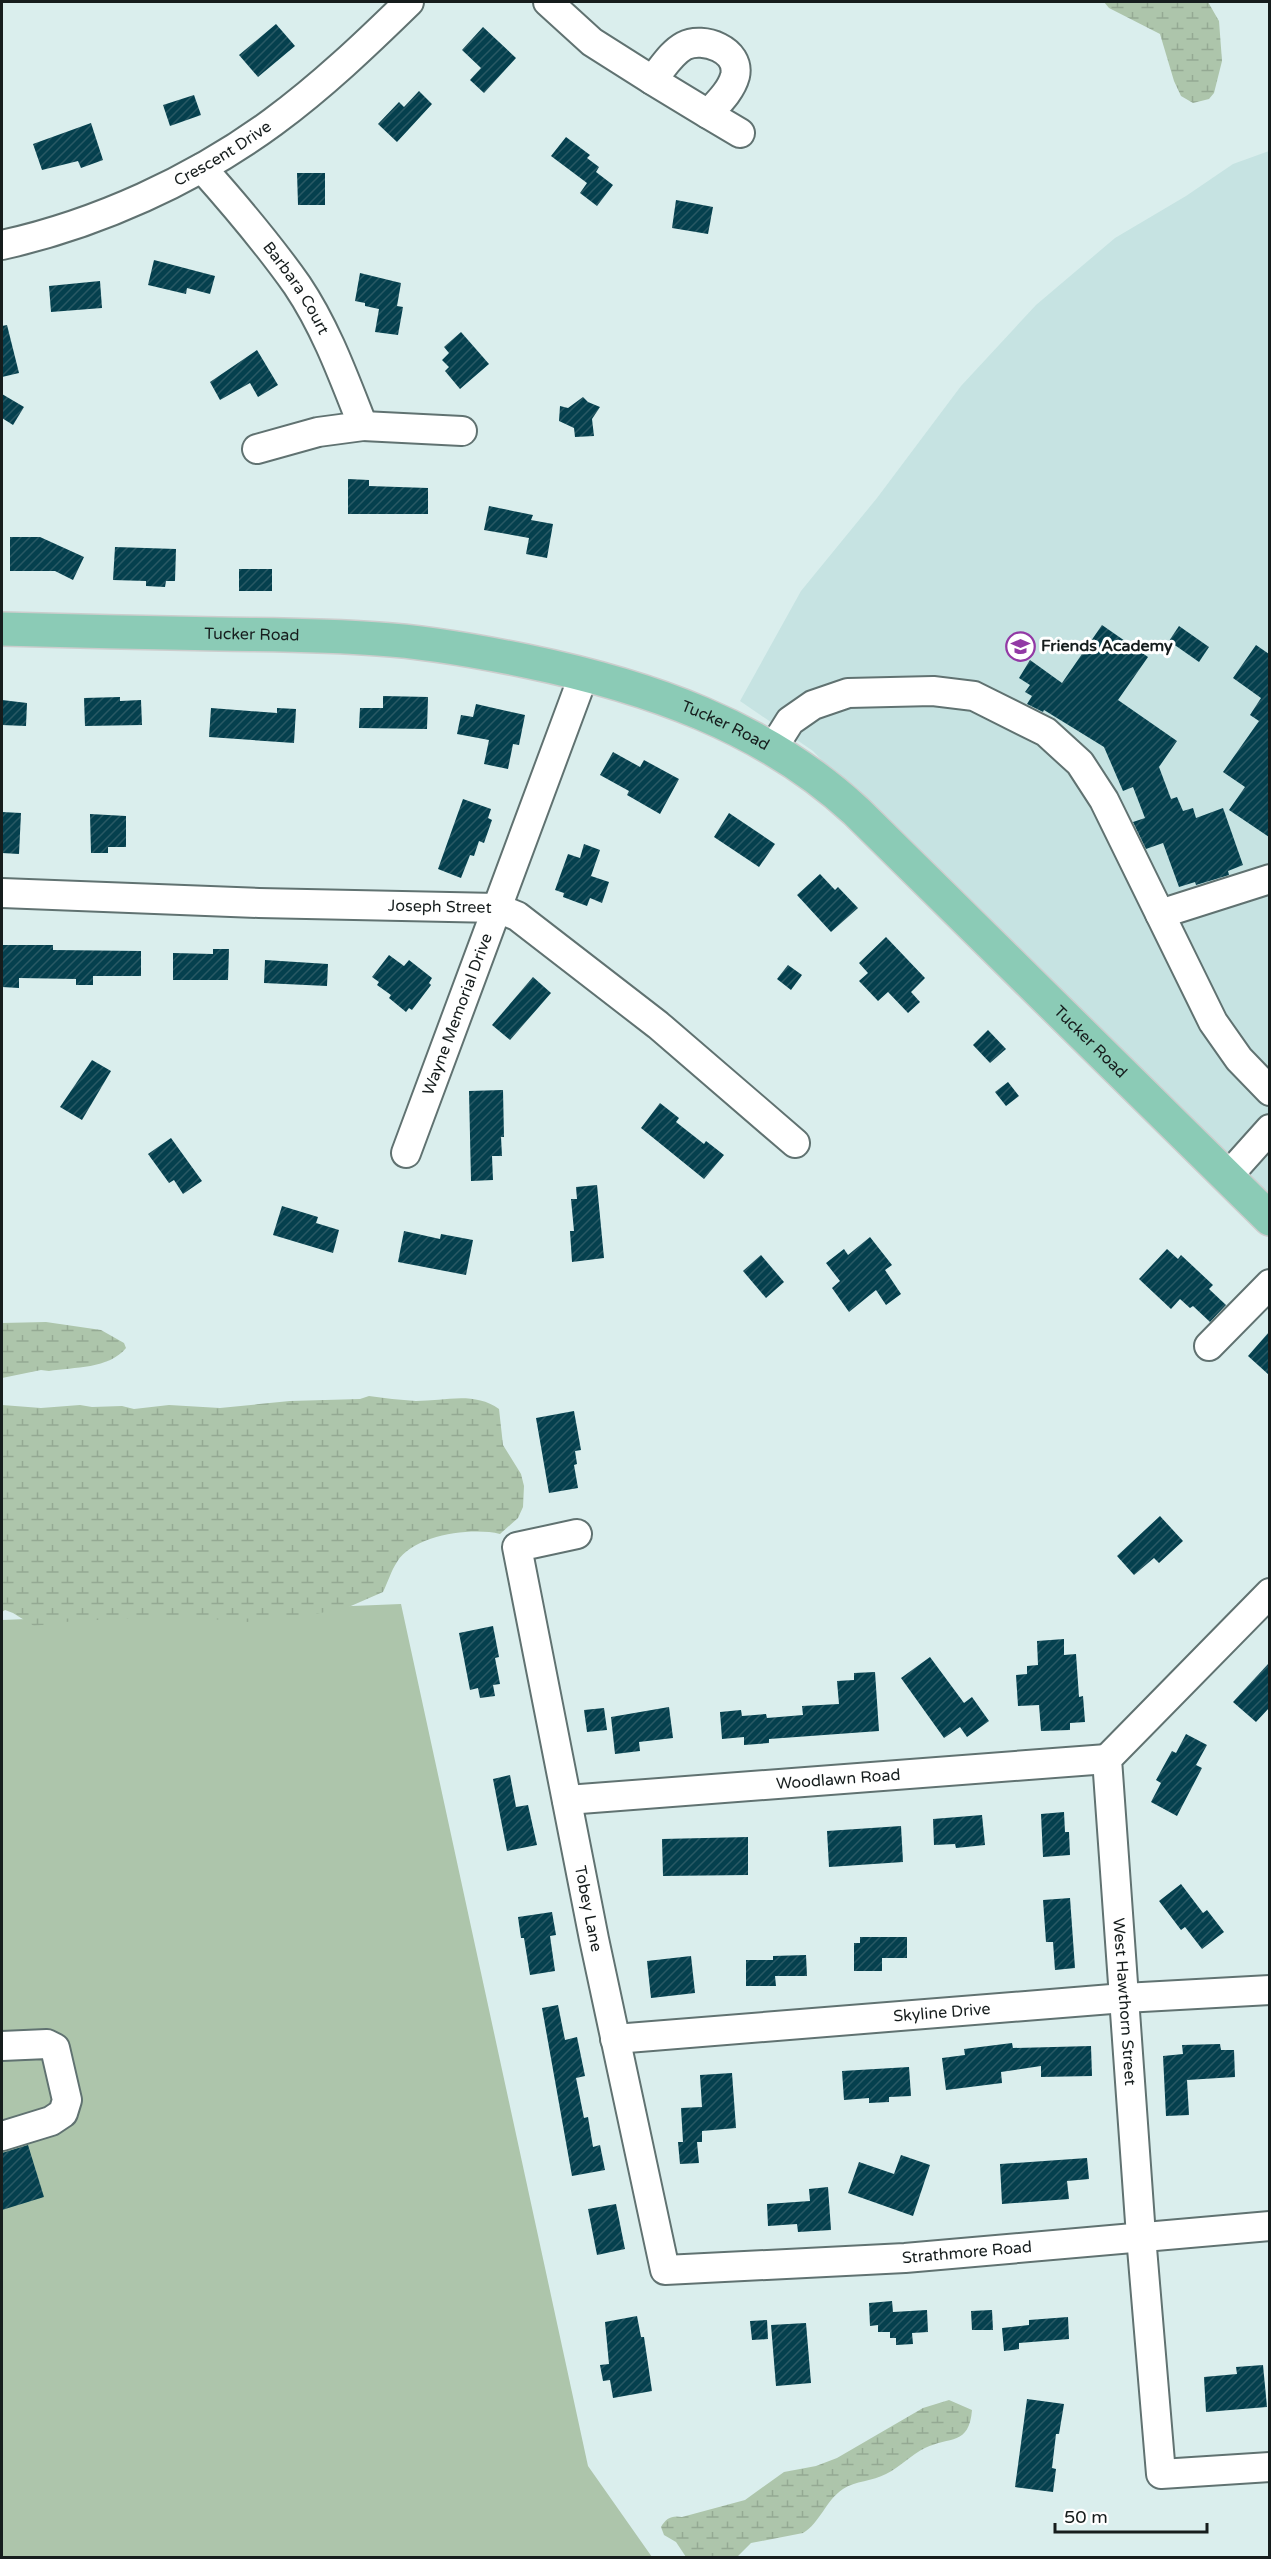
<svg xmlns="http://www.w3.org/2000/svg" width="1271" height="2559" font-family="'Varela Round',sans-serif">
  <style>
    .built { fill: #c6e3e2 }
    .grass { fill: #adc5ab }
    .wetland { fill: url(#wetland-marsh) }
    .building { fill: url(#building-hatch) }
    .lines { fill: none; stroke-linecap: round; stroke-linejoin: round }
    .minor-casing { stroke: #607271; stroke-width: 32 }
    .major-casing { stroke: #cccdcd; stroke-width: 36 }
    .minor { stroke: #fff; stroke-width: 28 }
    .major { stroke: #8bcbb6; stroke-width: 33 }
    .labels { text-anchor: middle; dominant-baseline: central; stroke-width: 6; stroke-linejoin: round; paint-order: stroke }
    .street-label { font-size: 16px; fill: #161d1d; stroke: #fff }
    .poi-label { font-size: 16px; font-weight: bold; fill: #161d1d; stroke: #fff; text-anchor: start }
  </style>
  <defs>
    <pattern id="wetland-marsh" width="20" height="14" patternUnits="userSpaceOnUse" patternTransform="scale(1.5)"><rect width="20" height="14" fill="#adc5ab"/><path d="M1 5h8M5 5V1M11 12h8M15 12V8" fill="none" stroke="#94a993"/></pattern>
    <pattern id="building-hatch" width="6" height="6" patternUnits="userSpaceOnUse" patternTransform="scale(1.5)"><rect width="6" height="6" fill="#05404e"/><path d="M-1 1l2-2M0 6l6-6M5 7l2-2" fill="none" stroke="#295964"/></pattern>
  </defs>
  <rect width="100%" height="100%" fill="#daeeed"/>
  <path class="built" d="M 1269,151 L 1269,1210 L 904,847 L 813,751 L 740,701 L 801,591 L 877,498 L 961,386 L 1036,305 L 1115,238 L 1186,196 L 1233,164 Z"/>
  <path class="grass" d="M 401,1604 L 588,2466 L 652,2557 L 2,2557 L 2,1620 Z"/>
  <g class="wetland">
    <path d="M 1104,2 L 1208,2 L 1219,21 L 1222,61 L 1214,93 L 1209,99 L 1193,103 L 1181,96 L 1174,81 L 1160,34 L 1109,8 Z"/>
    <path d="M 46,1322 L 101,1330 L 124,1343 L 126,1348 C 109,1369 74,1367 49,1371 L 41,1370 L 2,1378 L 2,1323 Z"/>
    <path d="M 369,1396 C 384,1398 400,1400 416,1401 C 444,1401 474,1391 499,1409 L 503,1445 L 521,1474 L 524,1486 L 523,1507 L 518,1518 L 500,1534 C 471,1527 414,1535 397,1562 C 391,1571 388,1582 383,1592 L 344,1609 L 302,1616 L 293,1615 L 247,1622 L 176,1616 L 95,1620 L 90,1619 L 34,1626 L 13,1613 L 5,1610 L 2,1612 L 2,1405 L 41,1408 L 80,1405 L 92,1407 L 122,1406 L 134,1409 L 169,1405 L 220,1408 L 290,1401 L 360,1399 Z"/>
    <path d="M 949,2400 L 972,2410 C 969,2446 950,2436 925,2448 C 911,2455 900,2467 886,2474 C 873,2481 855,2481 843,2489 C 826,2500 820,2523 803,2533 L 751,2543 L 736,2558 L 686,2557 L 676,2542 L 664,2535 L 661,2527 C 666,2518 672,2515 682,2517 L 745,2500 L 784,2472 L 816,2466 L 837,2458 L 923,2408 Z"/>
  </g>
  <g class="building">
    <path d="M 276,24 L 295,46 L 258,77 L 239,55 Z"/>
    <path d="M 483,27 L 516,58 L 484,93 L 470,80 L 481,68 L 462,50 Z"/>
    <path d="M 419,91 L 432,104 L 397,142 L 378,124 L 399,102 L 404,107 Z"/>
    <path d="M 194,95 L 201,115 L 170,126 L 163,105 Z"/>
    <path d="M 91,123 L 103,160 L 81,168 L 78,161 L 42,170 L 33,144 Z"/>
    <path d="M 566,137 L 590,155 L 587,158 L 599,167 L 596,172 L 613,185 L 597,206 L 580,193 L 587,183 L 551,156 Z"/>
    <path d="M 297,173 L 325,173 L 325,205 L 298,205 Z"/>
    <path d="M 676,200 L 713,207 L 708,234 L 672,228 Z"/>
    <path d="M 154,260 L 215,276 L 210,294 L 187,288 L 186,294 L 148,285 Z"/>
    <path d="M 360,273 L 401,283 L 397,306 L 403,307 L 398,335 L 375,332 L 379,309 L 365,306 L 365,303 L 355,301 Z"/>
    <path d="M 100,281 L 102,308 L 51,312 L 49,286 Z"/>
    <path d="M 7,325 L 19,373 L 2,377 L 2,326 Z"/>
    <path d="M 461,332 L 489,364 L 460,389 L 445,371 L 449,367 L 442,360 L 449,353 L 444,347 Z"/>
    <path d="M 257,350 L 278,385 L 258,397 L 250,383 L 220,400 L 210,382 Z"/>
    <path d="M 2,394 L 24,407 L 13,425 L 2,418 Z"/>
    <path d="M 583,397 L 588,402 L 600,407 L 592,419 L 594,436 L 575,437 L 574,428 L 559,421 L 560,406 L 568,408 Z"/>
    <path d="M 348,479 L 369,480 L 369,486 L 428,488 L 428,514 L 348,514 Z"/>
    <path d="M 489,506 L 533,515 L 531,520 L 553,524 L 547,558 L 526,554 L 529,538 L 484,530 Z"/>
    <path d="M 10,537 L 40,537 L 84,557 L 73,580 L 55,571 L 10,571 Z"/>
    <path d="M 115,547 L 176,549 L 175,581 L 166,581 L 165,587 L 146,586 L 146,581 L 113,580 Z"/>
    <rect x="239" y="569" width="33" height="22"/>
    <path d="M 1102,625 L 1148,657 L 1118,700 L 1177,741 L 1159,767 L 1171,799 L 1177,797 L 1183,811 L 1193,808 L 1196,818 L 1223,808 L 1243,865 L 1228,871 L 1229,875 L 1196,885 L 1195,882 L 1179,887 L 1163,843 L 1146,849 L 1133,822 L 1145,818 L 1133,787 L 1123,791 L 1104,747 L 1044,710 L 1043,712 L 1027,704 L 1032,696 L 1025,692 L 1030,685 L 1019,678 L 1030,660 L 1062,683 Z"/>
    <path d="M 1179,626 L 1209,647 L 1199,662 L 1169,641 Z"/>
    <path d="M 1256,645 L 1269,654 L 1269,837 L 1229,810 L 1245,787 L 1223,772 L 1259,721 L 1250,715 L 1261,698 L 1233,678 Z"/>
    <path d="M 383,696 L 428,697 L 427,729 L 359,728 L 360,708 L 383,708 Z"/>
    <path d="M 120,697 L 120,701 L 141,700 L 142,725 L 85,726 L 84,698 Z"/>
    <path d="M 2,700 L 27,703 L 26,726 L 2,725 Z"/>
    <path d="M 476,704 L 525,715 L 519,745 L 513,744 L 508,769 L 484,764 L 489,740 L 457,734 L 461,715 L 473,717 Z"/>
    <path d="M 211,708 L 277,713 L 277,708 L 296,709 L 294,743 L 209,737 Z"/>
    <path d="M 613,752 L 640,767 L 644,760 L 679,779 L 660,814 L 627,795 L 629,791 L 600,775 Z"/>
    <path d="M 463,799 L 491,809 L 488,818 L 492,820 L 484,843 L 479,841 L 474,856 L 470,855 L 461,878 L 438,869 Z"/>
    <path d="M 2,812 L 21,813 L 19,854 L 2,853 Z"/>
    <path d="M 729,813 L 775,844 L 759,867 L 714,837 Z"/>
    <path d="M 90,814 L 126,816 L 126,847 L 108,847 L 108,853 L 91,853 Z"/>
    <path d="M 584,844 L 600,850 L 591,876 L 609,882 L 602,903 L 590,898 L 587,906 L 563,897 L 564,893 L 555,890 L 568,854 L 580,858 Z"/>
    <path d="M 820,874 L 835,890 L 838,887 L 858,908 L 831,932 L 797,895 Z"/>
    <path d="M 886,937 L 925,978 L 911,992 L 920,1002 L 908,1013 L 888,992 L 878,1001 L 859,981 L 868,973 L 859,963 Z"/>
    <path d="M 2,945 L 53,945 L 53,950 L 141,951 L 141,976 L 93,976 L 93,985 L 76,985 L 76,979 L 19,978 L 19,988 L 2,987 Z"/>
    <path d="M 213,949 L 229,949 L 228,980 L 173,980 L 173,953 L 213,954 Z"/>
    <path d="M 389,955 L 404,966 L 409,960 L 432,978 L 429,983 L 431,985 L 412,1010 L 409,1008 L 406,1012 L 389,998 L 391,995 L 377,985 L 379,982 L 372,977 Z"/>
    <path d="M 265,960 L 328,964 L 327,986 L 264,983 Z"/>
    <path d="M 788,965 L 802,975 L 791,990 L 777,979 Z"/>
    <path d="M 533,977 L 551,993 L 510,1040 L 492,1025 Z"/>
    <path d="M 988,1030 L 1006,1049 L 990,1063 L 973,1045 Z"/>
    <path d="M 92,1060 L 111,1071 L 82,1120 L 60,1107 Z"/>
    <path d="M 1008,1082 L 1019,1096 L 1006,1106 L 995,1092 Z"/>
    <path d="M 503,1090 L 504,1137 L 501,1137 L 502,1156 L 492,1156 L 493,1180 L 471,1181 L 469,1091 Z"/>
    <path d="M 660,1103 L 679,1118 L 676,1122 L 704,1144 L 706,1141 L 724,1155 L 704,1179 L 641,1128 Z"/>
    <path d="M 171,1138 L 202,1181 L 183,1194 L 174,1180 L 169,1183 L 148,1154 Z"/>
    <path d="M 597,1185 L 604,1258 L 572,1262 L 570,1231 L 574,1231 L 571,1199 L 577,1199 L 576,1187 Z"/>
    <path d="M 282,1206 L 318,1217 L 316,1223 L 339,1230 L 333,1253 L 273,1235 Z"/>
    <path d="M 404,1231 L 440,1239 L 441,1234 L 473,1240 L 466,1275 L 398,1262 Z"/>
    <path d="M 870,1237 L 892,1265 L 885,1270 L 901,1294 L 886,1305 L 876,1290 L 849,1312 L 832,1288 L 840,1281 L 826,1263 L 844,1249 L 848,1255 Z"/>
    <path d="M 1167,1249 L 1178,1259 L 1181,1255 L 1213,1285 L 1209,1289 L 1226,1305 L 1210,1322 L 1193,1306 L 1190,1308 L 1180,1299 L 1171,1309 L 1139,1279 Z"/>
    <path d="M 761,1255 L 784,1282 L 766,1298 L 743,1271 Z"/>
    <path d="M 1269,1332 L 1269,1375 L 1248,1356 Z"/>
    <path d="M 574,1411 L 581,1450 L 575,1451 L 577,1464 L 574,1465 L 578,1488 L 549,1493 L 536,1418 Z"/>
    <path d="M 1160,1516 L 1183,1541 L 1159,1563 L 1154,1558 L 1134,1575 L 1117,1556 Z"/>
    <path d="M 493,1626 L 499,1657 L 495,1658 L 500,1684 L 493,1685 L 495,1696 L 480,1698 L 478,1688 L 470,1690 L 459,1633 Z"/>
    <path d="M 1064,1639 L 1064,1655 L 1076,1654 L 1079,1697 L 1083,1696 L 1085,1722 L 1070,1723 L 1070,1730 L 1041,1731 L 1039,1705 L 1018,1706 L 1016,1675 L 1027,1674 L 1027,1666 L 1038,1665 L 1037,1641 Z"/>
    <path d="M 930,1657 L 964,1703 L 972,1697 L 989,1721 L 967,1737 L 960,1727 L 944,1738 L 901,1678 Z"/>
    <path d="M 1269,1663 L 1269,1708 L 1256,1722 L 1233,1702 Z"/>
    <path d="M 875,1672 L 879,1731 L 769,1739 L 769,1743 L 744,1745 L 744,1737 L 722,1739 L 720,1712 L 741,1710 L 742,1716 L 766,1714 L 767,1718 L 803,1715 L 802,1706 L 839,1704 L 837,1681 L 854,1680 L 854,1673 Z"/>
    <path d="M 669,1707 L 673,1738 L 639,1742 L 640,1751 L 615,1754 L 611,1717 Z"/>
    <path d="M 604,1708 L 607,1730 L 587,1732 L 584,1710 Z"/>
    <path d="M 1186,1734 L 1207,1745 L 1196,1765 L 1202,1768 L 1177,1816 L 1151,1802 L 1161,1783 L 1156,1780 L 1172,1751 L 1176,1753 Z"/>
    <path d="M 510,1775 L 516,1807 L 528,1805 L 537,1845 L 507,1851 L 493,1779 Z"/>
    <path d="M 1064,1812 L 1065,1832 L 1069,1832 L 1070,1855 L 1043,1857 L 1041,1814 Z"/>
    <path d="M 982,1815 L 985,1845 L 956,1848 L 955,1844 L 934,1845 L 933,1819 Z"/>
    <path d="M 901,1826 L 903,1862 L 829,1867 L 827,1831 Z"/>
    <path d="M 748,1837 L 748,1875 L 663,1876 L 662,1839 Z"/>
    <path d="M 1181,1884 L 1203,1913 L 1207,1910 L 1224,1932 L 1202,1949 L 1185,1927 L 1181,1930 L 1159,1901 Z"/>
    <path d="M 1070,1898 L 1075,1968 L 1055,1970 L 1053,1942 L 1046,1942 L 1043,1900 Z"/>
    <path d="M 552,1912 L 556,1935 L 550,1936 L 555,1971 L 530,1975 L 524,1938 L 521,1938 L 518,1917 Z"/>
    <path d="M 860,1937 L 907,1937 L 907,1958 L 882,1958 L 882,1971 L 854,1971 L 854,1943 L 860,1943 Z"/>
    <path d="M 806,1955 L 807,1976 L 775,1976 L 776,1986 L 746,1986 L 746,1960 L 773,1960 L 773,1956 Z"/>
    <path d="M 691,1956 L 695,1993 L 651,1998 L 647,1961 Z"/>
    <path d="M 558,2005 L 565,2040 L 577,2037 L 585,2076 L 576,2078 L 584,2118 L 588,2117 L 593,2147 L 600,2145 L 605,2170 L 572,2176 L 542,2008 Z"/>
    <path d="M 1012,2043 L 1013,2048 L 1091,2046 L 1092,2076 L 1041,2077 L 1041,2066 L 1001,2072 L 1002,2083 L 946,2090 L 942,2058 L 965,2055 L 964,2049 Z"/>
    <path d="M 1220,2044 L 1221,2050 L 1234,2050 L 1235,2077 L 1187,2080 L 1189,2115 L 1166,2116 L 1163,2056 L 1183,2054 L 1182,2045 Z"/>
    <path d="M 909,2067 L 911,2096 L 889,2097 L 889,2102 L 869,2103 L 869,2098 L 844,2100 L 842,2071 Z"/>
    <path d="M 732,2073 L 736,2128 L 702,2131 L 702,2142 L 697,2142 L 699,2163 L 680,2164 L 678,2142 L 683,2142 L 681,2108 L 702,2107 L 700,2075 Z"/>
    <path d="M 28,2145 L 44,2197 L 2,2210 L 2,2153 Z"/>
    <path d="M 901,2155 L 930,2165 L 913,2216 L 848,2193 L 859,2162 L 894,2174 Z"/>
    <path d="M 1087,2158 L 1089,2179 L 1067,2181 L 1069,2199 L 1002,2204 L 1000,2164 Z"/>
    <path d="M 828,2187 L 831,2230 L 798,2232 L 797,2224 L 768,2226 L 767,2204 L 810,2201 L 809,2189 Z"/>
    <path d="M 616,2204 L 625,2249 L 597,2255 L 588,2209 Z"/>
    <path d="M 892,2301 L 893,2312 L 927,2310 L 928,2332 L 912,2333 L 913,2344 L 896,2345 L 896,2338 L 890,2338 L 890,2332 L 878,2332 L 878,2325 L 870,2326 L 869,2303 Z"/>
    <path d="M 992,2310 L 993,2330 L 972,2330 L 971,2311 Z"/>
    <path d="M 637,2316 L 641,2337 L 644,2337 L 652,2391 L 613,2398 L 610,2380 L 603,2381 L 600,2365 L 609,2364 L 605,2322 Z"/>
    <path d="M 1068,2317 L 1069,2339 L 1019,2343 L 1019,2349 L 1004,2351 L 1002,2328 L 1029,2325 L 1029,2320 Z"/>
    <path d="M 767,2320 L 768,2339 L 752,2340 L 750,2321 Z"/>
    <path d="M 806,2323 L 811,2383 L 776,2386 L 771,2325 Z"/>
    <path d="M 1263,2365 L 1267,2407 L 1206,2412 L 1204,2377 L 1237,2374 L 1236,2367 Z"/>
    <path d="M 1027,2399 L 1064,2404 L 1059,2434 L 1056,2434 L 1052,2468 L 1056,2469 L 1053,2492 L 1015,2487 Z"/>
  </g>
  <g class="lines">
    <defs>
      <g id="minor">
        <path d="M 548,2 L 592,42 L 652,80 C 662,69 671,53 684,46 C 703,36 741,50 735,76 C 731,91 718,103 708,114 L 740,133"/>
        <path d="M 652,80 L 708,114"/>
        <path id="s1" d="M 202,168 C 235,205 268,244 297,285 C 326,328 344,378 363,426 L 318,432 L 257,449"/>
        <path id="s2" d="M 2,245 C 97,224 194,180 273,122 C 322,86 366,44 409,2"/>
        <path d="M 363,426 L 462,431"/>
        <path d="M 773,748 L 790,721 L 813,705 L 848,693 L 933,691 L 974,696 L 1046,732 L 1080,763 L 1104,800 L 1213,1022 L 1239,1059 L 1270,1091"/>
        <path id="s3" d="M 2,893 L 259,903 L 497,908 L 517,916 L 658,1025 L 795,1143"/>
        <path d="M 1160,914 L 1270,879"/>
        <path id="s4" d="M 406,1153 L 584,674"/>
        <path d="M 1227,1177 L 1270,1129"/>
        <path d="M 1209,1346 L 1270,1284"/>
        <path id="s5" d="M 577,1534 L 517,1547 L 594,1939 L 665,2270 L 905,2258 L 1270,2226"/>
        <path id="s6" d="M 1270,1593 L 1107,1759 L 1141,2236 L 1161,2474 L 1270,2467"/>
        <path id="s7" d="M 567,1800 L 1107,1759"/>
        <path id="s8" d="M 615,2039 L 1124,1998 L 1270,1990"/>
        <path d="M 2,2046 L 47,2044 L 55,2048 L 67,2100 L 63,2113 L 51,2121 L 2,2136"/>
      </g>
      <g id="major">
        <path id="s9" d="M 2,629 C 74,631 147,633 219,634 C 272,635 325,635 378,639 C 428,642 477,651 526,661 C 647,686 764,726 856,811 L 1270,1219"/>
      </g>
    </defs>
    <use href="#minor" class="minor-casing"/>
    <use href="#major" class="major-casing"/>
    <use href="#minor" class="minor"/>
    <use href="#major" class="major"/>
  </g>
  <defs>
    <symbol id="school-ring" viewBox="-11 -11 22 22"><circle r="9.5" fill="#fff" stroke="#9239a5" stroke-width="1.5"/><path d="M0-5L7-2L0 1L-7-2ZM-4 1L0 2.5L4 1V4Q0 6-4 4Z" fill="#9239a5"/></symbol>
  </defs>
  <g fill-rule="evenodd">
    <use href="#school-ring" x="1004" y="630" width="33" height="33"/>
  </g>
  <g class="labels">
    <g class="street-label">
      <text stroke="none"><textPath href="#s2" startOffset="240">Crescent Drive</textPath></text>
      <text stroke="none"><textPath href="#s1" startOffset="153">Barbara Court</textPath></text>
      <text stroke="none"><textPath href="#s9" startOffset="250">Tucker Road</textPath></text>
      <text stroke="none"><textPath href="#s9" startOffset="736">Tucker Road</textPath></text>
      <text stroke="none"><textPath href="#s3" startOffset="438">Joseph Street</textPath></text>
      <text stroke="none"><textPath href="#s4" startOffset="148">Wayne Memorial Drive</textPath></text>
      <text stroke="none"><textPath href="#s9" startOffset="1222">Tucker Road</textPath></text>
      <text stroke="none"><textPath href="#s7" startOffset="272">Woodlawn Road</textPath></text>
      <text stroke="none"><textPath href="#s5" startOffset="430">Tobey Lane</textPath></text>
      <text stroke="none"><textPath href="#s6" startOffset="476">West Hawthorn Street</textPath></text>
      <text stroke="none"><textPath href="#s8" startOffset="328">Skyline Drive</textPath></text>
      <text stroke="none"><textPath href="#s5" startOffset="1102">Strathmore Road</textPath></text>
    </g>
    <g class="poi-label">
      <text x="1041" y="646">Friends Academy</text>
    </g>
  </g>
  <rect width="1271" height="2559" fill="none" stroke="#161d1d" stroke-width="6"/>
  <path d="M1055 2523v9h152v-9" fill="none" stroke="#161d1d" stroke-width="3"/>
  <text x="1064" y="2523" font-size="18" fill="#161d1d" stroke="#ffffff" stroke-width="4.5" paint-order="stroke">50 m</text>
</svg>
